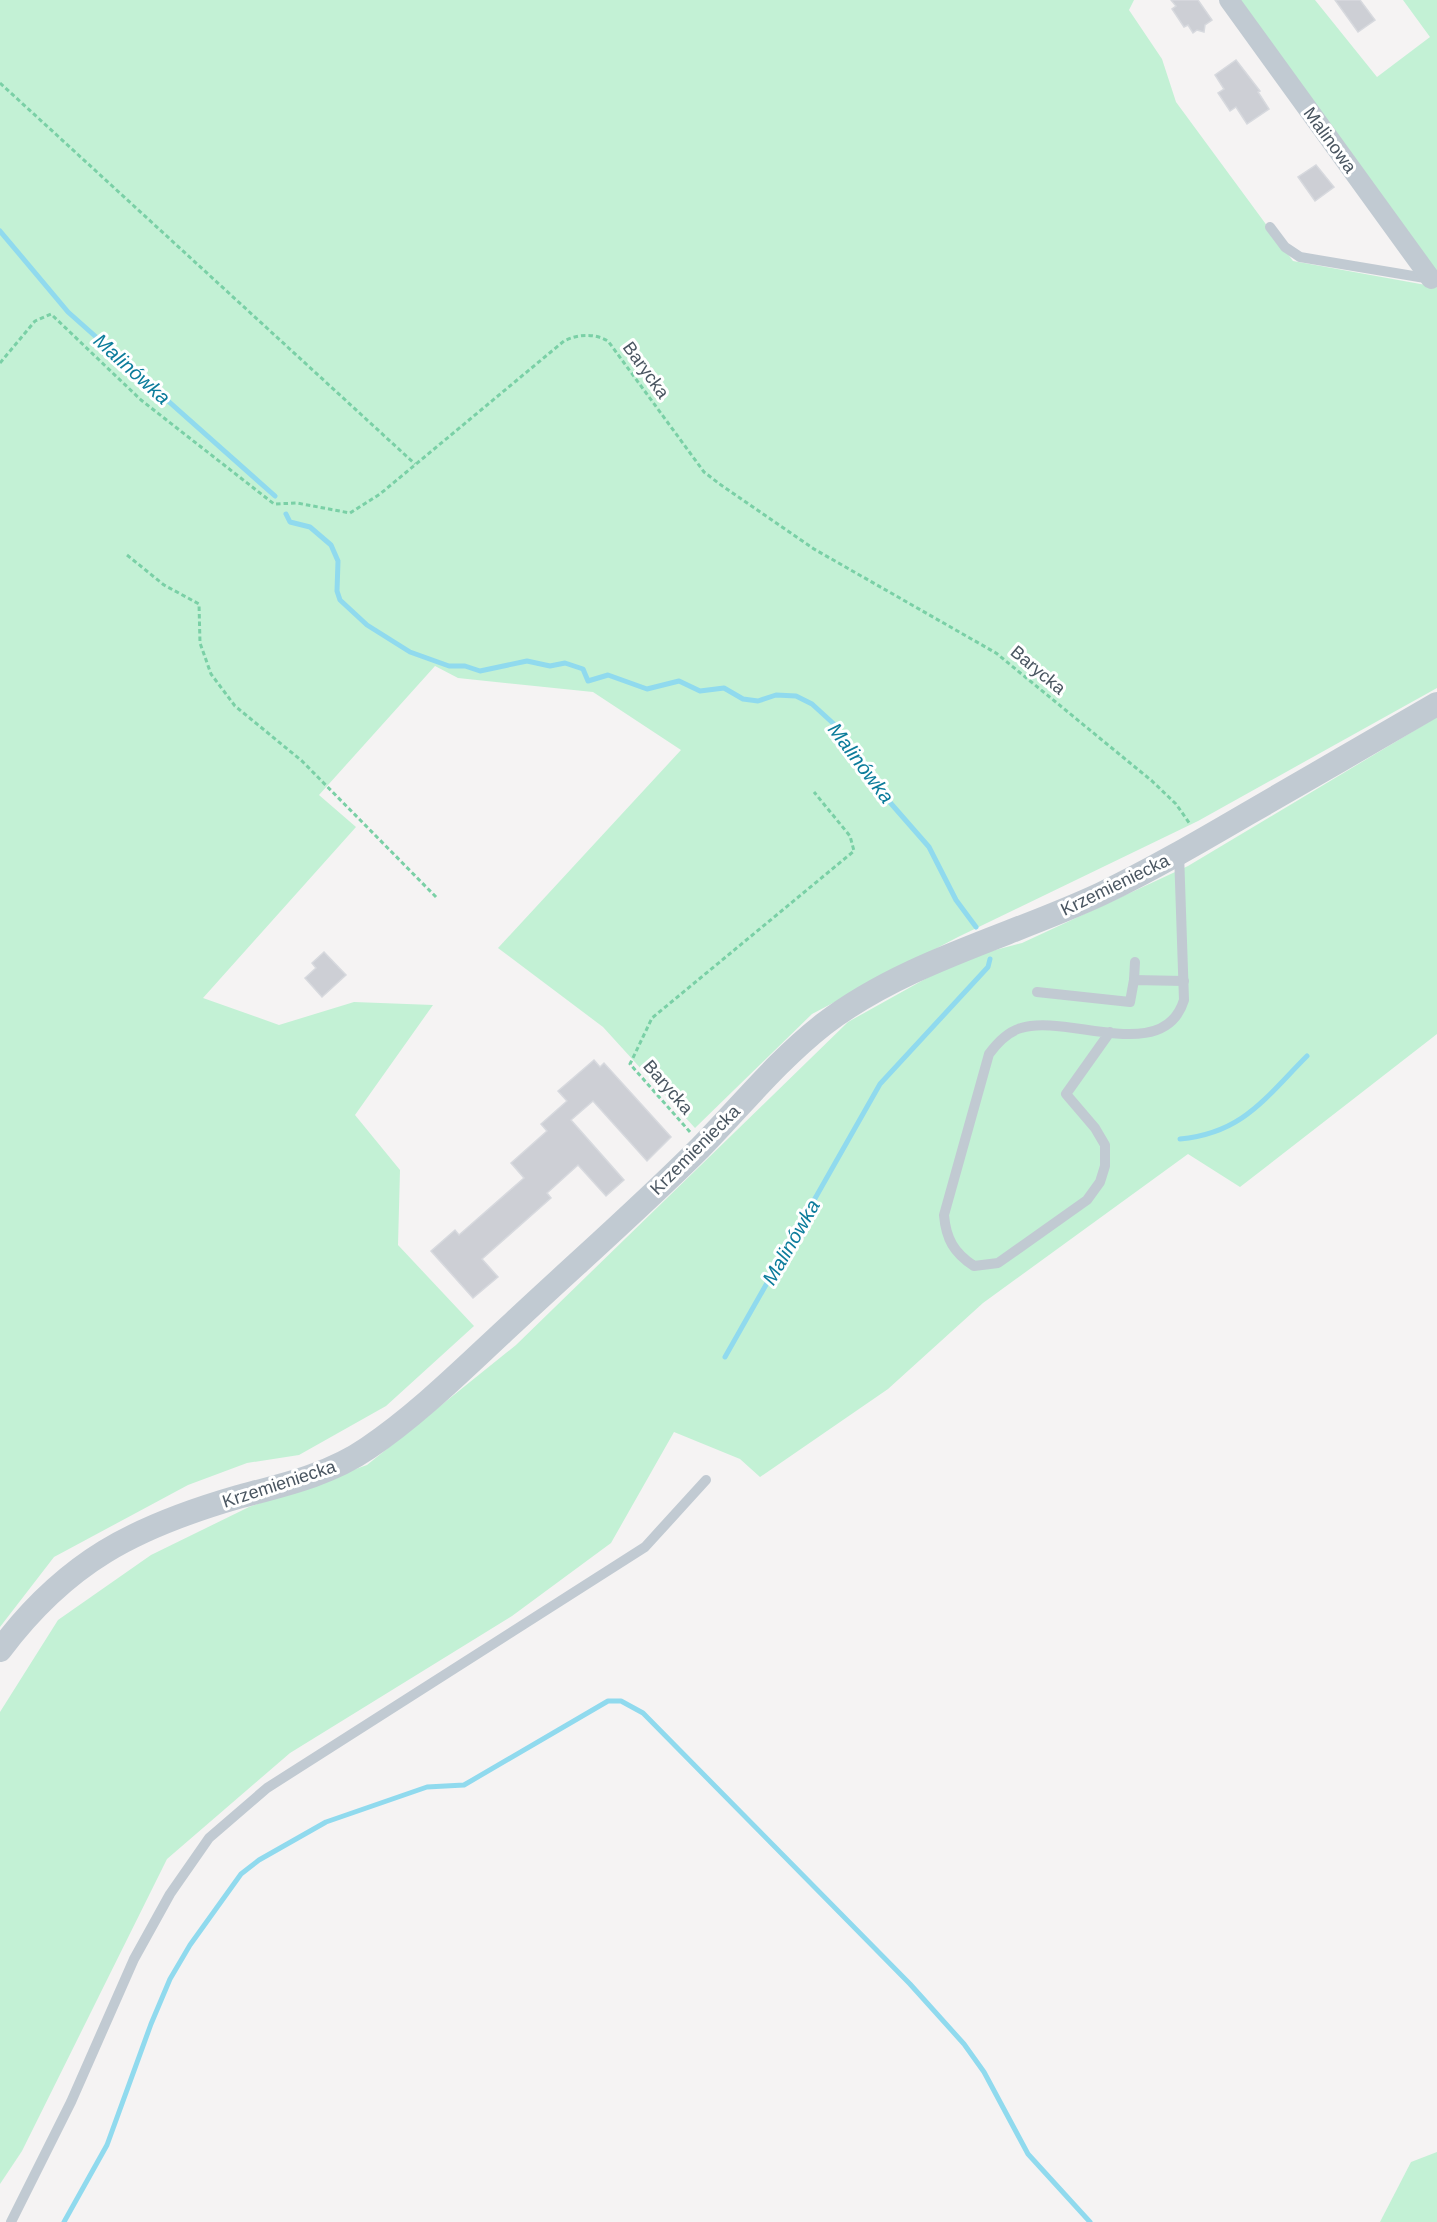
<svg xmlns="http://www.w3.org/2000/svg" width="1437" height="2222" font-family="Arial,sans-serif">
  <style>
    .green { fill: #c3f1d5 }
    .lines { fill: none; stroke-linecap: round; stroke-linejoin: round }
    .stream { stroke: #90daee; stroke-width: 5 }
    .building { fill: #cdcfd5; stroke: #d7d9de; stroke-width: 1.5 }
    .path { stroke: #7ad0a6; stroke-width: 3; stroke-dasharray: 4.5 3; stroke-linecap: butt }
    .service { stroke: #c1cad2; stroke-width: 10 }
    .minor { stroke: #c1cad2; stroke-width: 20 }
    .tertiary { stroke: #c1cad2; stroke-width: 24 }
    .labels { text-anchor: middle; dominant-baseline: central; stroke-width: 6; stroke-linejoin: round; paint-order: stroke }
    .street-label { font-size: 18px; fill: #4a5661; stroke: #fff }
    .water-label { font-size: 20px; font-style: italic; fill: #0c7c9b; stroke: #fff }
  </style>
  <rect width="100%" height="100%" fill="#f5f3f3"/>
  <g class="green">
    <path d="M 0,0 L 1134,0 L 1129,10 L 1162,59 L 1176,102 L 1293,261 L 1437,287 L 1437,688 L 1198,821 L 958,937 L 812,1014 L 695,1128 L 603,1027 L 498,948 L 681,750 L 593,692 L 458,678 L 435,666 L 319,795 L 356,827 L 203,998 L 279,1025 L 354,1002 L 433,1005 L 355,1115 L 400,1170 L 398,1245 L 474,1326 L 386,1406 L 299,1455 L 247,1463 L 188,1485 L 54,1557 L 0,1627 Z"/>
    <path d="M 1235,0 L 1315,0 L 1377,77 L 1430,37 L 1403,0 L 1437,0 L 1437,282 Z"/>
    <path d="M 1437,717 L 1437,1034 L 1240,1187 L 1188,1154 L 983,1303 L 888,1389 L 760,1477 L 740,1459 L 674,1432 L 611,1543 L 512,1616 L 290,1753 L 167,1859 L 22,2151 L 0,2184 L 0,1712 L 58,1620 L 151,1555 L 249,1507 L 367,1465 L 516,1345 L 848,1022 L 961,959 L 1022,943 L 1188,866 Z"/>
    <path d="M 1437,2152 L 1437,2222 L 1380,2222 L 1411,2162 Z"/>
  </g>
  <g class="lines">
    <g class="stream">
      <path d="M 0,231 L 68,312 L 275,496"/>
      <path d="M 286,514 L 290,522 L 310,527 L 331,545 L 338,561 L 337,591 L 340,600 L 367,625 L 410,652 L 449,666 L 465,666 L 480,671 L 527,661 L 550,666 L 565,663 L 583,669 L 588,681 L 608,675 L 647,689 L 679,681 L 700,691 L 724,688 L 743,699 L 758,701 L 776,695 L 796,696 L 812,704 L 835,725 L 866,775 L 929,847 L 956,900 L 976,927"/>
      <path d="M 1180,1139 C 1243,1133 1265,1098 1307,1056"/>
      <path d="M 725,1357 L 880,1084 L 988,967 L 990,959"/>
      <path d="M 64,2222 L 107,2145 L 151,2024 L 170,1979 L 190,1945 L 241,1874 L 259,1860 L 326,1822 L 427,1787 L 464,1785 L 608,1701 L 621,1701 L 643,1713 L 910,1984 L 964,2044 L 984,2072 L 1028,2154 L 1090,2222"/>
    </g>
  </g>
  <g class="building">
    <path d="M 1171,0 L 1198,0 L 1212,20 L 1205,25 L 1204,32 L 1197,30 L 1193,33 L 1188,25 L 1184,27 L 1172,9 L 1176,6 Z"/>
    <path d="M 1335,0 L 1360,0 L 1375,20 L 1358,32 Z"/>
    <path d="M 1236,60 L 1260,91 L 1258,92 L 1269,109 L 1247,124 L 1236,107 L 1230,111 L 1218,93 L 1224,89 L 1215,75 Z"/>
    <path d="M 1316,165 L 1334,187 L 1315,201 L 1298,177 Z"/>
    <path d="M 324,952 L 346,975 L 322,997 L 305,978 L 316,968 L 312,963 Z"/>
    <path d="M 594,1060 L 600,1067 L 604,1063 L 671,1137 L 647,1161 L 593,1101 L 571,1120 L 624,1180 L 606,1196 L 578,1165 L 547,1193 L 551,1198 L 482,1259 L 498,1277 L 473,1298 L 431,1251 L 455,1230 L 459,1235 L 524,1178 L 511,1163 L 547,1131 L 541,1124 L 567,1101 L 558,1091 Z"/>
  </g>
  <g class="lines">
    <g class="path">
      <path d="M 0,83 L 415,464"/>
      <path d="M 0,363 L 35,321 L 51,314 L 141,400 L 274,504 L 297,503 L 350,513 L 380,494 L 564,341 C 578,334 594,333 608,341 L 704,472 L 721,485 L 814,549 L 996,653 L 1152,781 L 1176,804 L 1190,824"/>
      <path d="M 127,555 L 164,585 L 199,604 L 200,643 L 211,674 L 235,706 L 302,761 L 437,898"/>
      <path d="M 690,1132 L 630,1064 L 652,1018 L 854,851 L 850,836 L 814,792"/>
    </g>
    <g class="service">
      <path d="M 1270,227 L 1285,247 L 1300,257 L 1431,279"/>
      <path d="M 1134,980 L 1135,962"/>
      <path d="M 1037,992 L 1130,1002 L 1134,980 L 1184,981"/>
      <path d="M 1110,1032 L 1066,1094 L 1095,1128 L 1105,1145 L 1105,1166 L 1100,1182 L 1087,1200 L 998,1263 L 974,1266 C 954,1253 946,1239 944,1215 L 989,1054 C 997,1043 1007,1032 1021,1028 C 1067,1013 1164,1066 1184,1000 L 1179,853"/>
      <path d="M 11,2222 L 71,2102 L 134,1959 L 170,1894 L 209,1838 L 267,1788 L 645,1547 L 706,1480"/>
    </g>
    <path class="minor" d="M 1229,0 L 1431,279"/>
    <path class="tertiary" d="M 0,1650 C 66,1562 134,1527 238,1497 C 283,1485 329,1475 368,1448 C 421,1412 467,1365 514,1322 C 576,1264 640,1208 700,1148 C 741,1106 778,1060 824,1024 C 905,962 1009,937 1101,894 C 1151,870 1199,842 1247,814 C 1310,777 1374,741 1437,704"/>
  </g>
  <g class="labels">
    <g class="street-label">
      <text transform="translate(1330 140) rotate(54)">Malinowa</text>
      <text transform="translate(646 370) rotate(54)">Barycka</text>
      <text transform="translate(1038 670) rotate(40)">Barycka</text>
      <text transform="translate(1115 885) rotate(-26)">Krzemieniecka</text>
      <text transform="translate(668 1087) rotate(49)">Barycka</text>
      <text transform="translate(695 1150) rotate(-45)">Krzemieniecka</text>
      <text transform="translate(279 1484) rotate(-18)">Krzemieniecka</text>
    </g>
    <g class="water-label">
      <text transform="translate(132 369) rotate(42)">Malinówka</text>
      <text transform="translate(861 763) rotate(53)">Malinówka</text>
      <text transform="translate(791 1242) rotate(-60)">Malinówka</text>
    </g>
  </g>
</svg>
